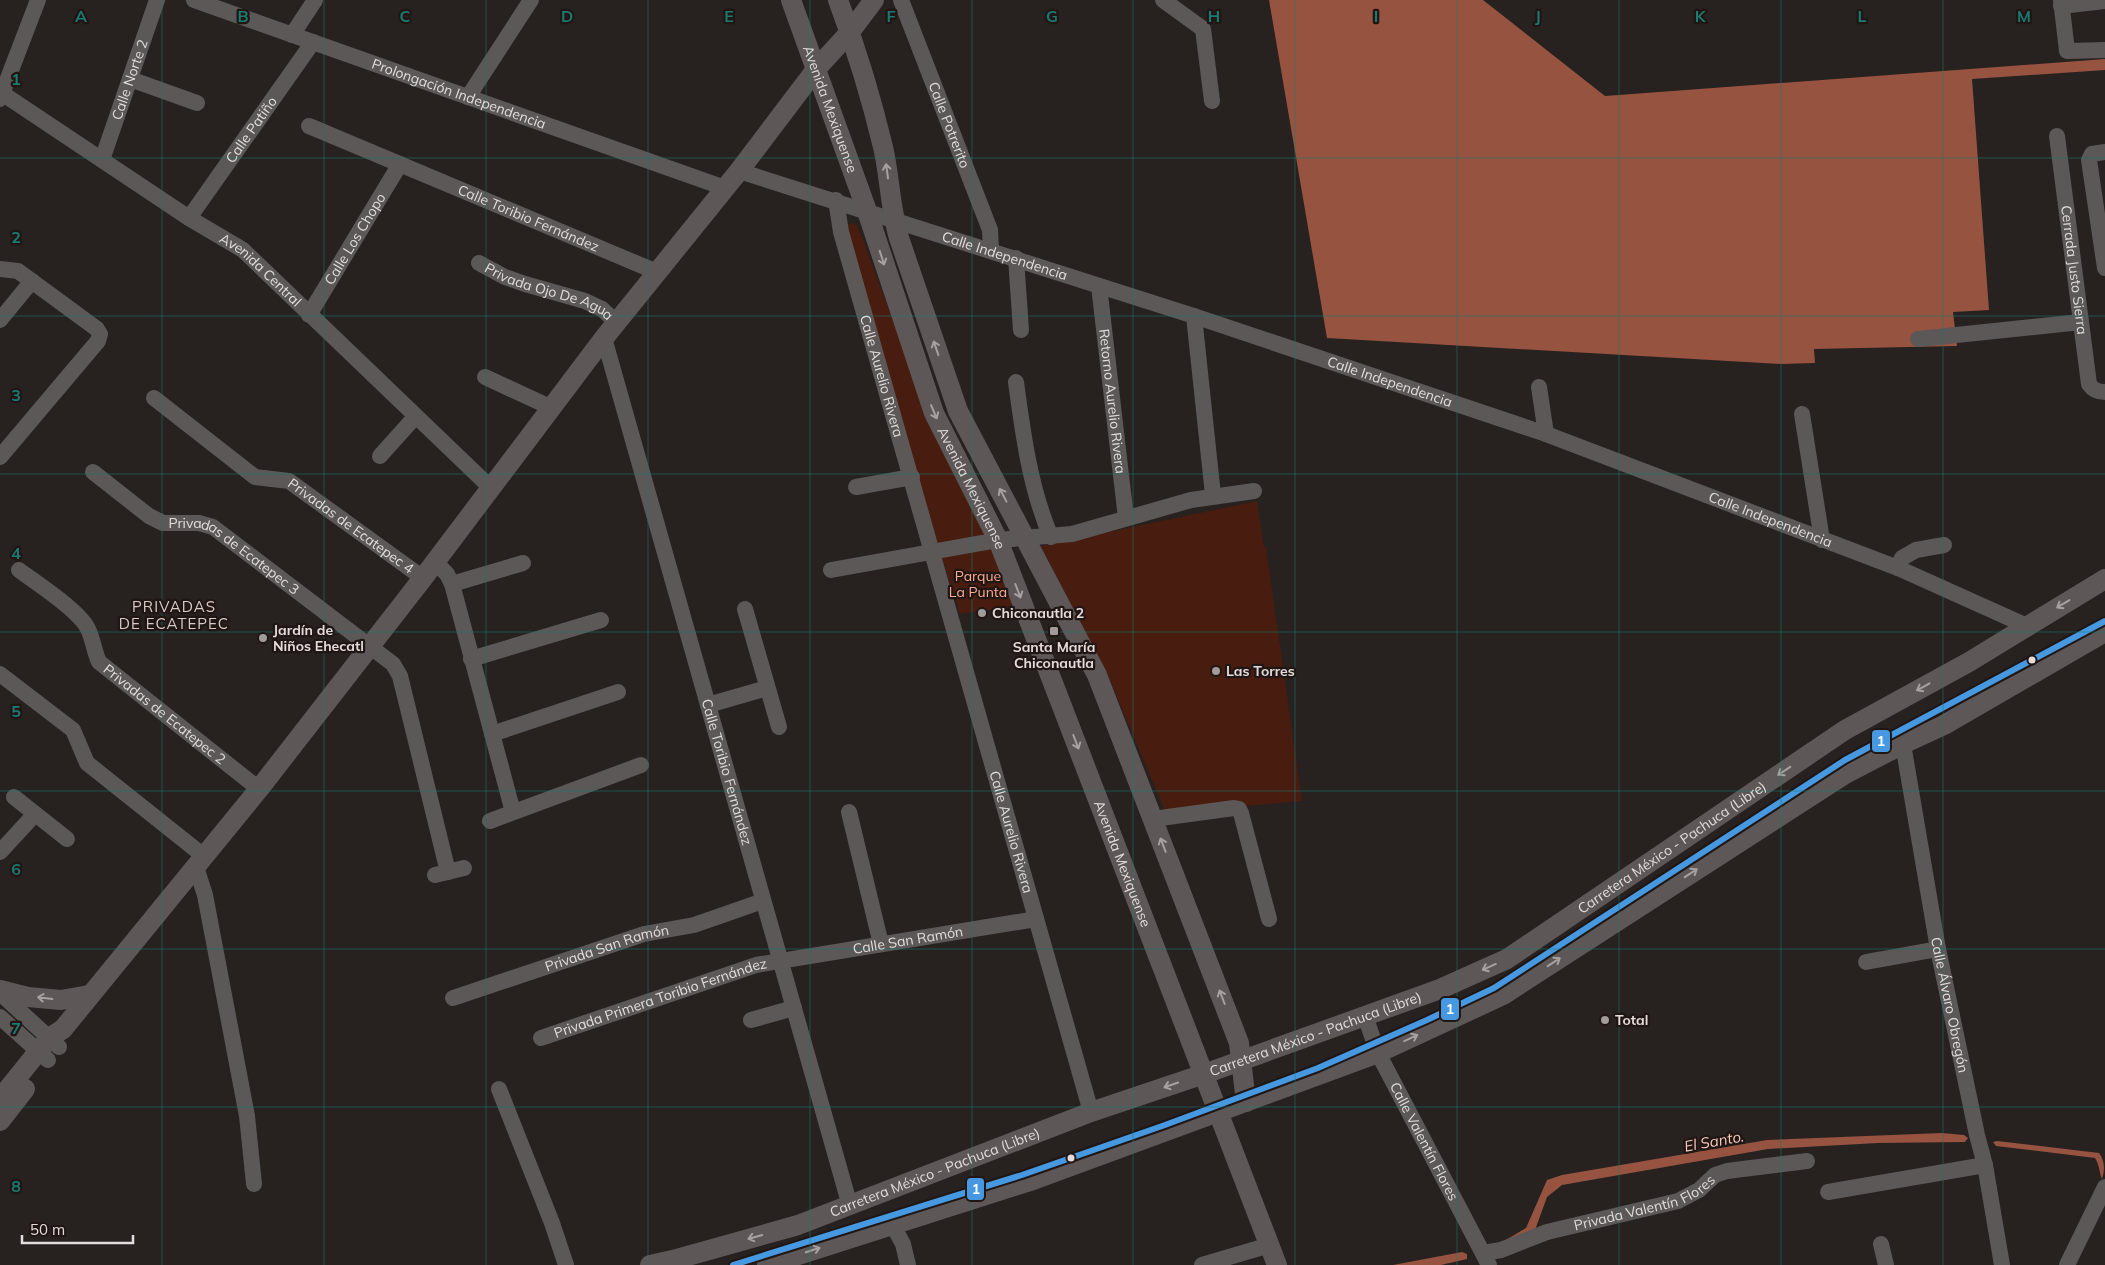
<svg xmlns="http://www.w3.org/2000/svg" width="2105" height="1265" font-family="Mulish,sans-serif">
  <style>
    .green { fill: #491c10 }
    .water { fill: #965340 }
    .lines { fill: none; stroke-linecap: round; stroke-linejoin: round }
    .minor { stroke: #5b5857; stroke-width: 16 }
    .major { stroke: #5d5857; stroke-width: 20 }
    .bus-1-casing { stroke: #201613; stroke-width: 10 }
    .bus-1 { stroke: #4699e1; stroke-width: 6 }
    .oneway { stroke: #a7a19f }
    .grid { fill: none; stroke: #1a7b73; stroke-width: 1; stroke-opacity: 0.55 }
    .poi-dot { fill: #a19b99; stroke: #201613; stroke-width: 2 }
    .bus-dot { fill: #e3dcda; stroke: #201613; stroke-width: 2 }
    .labels { text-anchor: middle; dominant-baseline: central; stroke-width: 4.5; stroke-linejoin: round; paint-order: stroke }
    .street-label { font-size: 14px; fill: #e3dcda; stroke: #201613 }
    .park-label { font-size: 14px; fill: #ffaa92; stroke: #201613 }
    .poi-label { font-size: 14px; font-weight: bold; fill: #e3dcda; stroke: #201613; text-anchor: start }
    .neighbourhood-label { font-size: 15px; letter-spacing: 1px; fill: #d9cbc7; stroke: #201613 }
    .water-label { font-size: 15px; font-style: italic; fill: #f7cbbe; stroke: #201613 }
    .grid-label { font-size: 16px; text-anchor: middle; font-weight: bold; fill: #1a7b73; stroke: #201613; stroke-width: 4.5; stroke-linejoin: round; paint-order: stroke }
    .line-badge { stroke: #201613; stroke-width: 2 }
    .badge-label { font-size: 14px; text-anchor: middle; font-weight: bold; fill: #fff }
  </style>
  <rect width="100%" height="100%" fill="#272120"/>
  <g class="green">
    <path d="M 851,223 L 857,226 L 863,240 L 927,413 L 988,537 L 1014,606 L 960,614 L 878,353 L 846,226 Z"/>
    <path d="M 1257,501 L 1264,547 L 1266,547 L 1302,801 L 1166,813 L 1107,673 L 1041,546 Z"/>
  </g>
  <g class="water">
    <path d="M 1269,0 L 1483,0 L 1605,96 L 2105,59 L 2105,70 L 1972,79 L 1989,310 L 1953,312 L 1957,346 L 1814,349 L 1815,363 L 1781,364 L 1327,338 Z"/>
    <path d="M 1942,1133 L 1964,1135 L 1968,1138 L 1965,1142 L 1878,1143 L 1768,1149 L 1562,1185 L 1547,1197 L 1535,1230 L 1499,1244 L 1526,1228 L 1547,1180 L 1562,1175 L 1767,1140 Z"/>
    <path d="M 1997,1141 L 2099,1153 C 2105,1161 2105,1170 2102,1179 C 2099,1172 2100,1166 2095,1158 L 1996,1146 L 1993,1142 Z"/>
    <path d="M 1462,1252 L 1467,1254 L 1467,1259 L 1441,1265 L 1393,1265 Z"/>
  </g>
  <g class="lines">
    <g class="minor">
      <path id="s1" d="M 194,0 L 725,188"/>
      <path id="s2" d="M 901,0 L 990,230 L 991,250"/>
      <path d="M 1163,0 L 1203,29 L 1212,101"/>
      <path d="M 2061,0 L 2067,51 L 2105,50"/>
      <path d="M 2061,6 L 2105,1"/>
      <path d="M 292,35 L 315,0"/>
      <path d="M 130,79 L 197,103"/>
      <path id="s3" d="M 0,92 L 189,218 L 243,250 L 491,488"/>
      <path d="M 468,97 L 531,0"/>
      <path d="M 0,99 L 38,0"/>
      <path id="s4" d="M 309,126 L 657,272"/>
      <path id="s5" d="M 2057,136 L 2089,384 C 2093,390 2097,392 2105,392"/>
      <path d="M 2105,152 L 2092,154 L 2089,160 L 2105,268"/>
      <path id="s6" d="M 102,160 L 157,0"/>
      <path id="s7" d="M 739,171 L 1194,316 L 1546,434 L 1898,568 L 2027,626"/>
      <path id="s8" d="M 836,200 L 841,232 L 1091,1112"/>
      <path id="s9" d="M 189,218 L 313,42"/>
      <path d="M 1016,258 L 1021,330"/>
      <path id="s10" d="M 479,263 L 505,277 L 525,284 L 585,301 L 602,309 L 617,323"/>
      <path d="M 0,269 L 18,271 L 97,329 L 100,334 L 98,341 L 0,457"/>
      <path id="s11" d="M 1099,286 L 1126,518"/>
      <path id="s12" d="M 309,315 L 400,164"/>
      <path d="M 1194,316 L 1213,495"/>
      <path d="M 0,320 L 32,281"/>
      <path id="s13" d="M 604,338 L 850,1206"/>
      <path d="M 1918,339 L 2081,322"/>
      <path d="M 485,377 L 552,408"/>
      <path d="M 1016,382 C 1023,434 1030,488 1051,537"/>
      <path d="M 1539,387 L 1546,434"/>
      <path id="s14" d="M 154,398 L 255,477 L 289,481 L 423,578"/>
      <path d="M 1802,414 L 1822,540"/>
      <path d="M 380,456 L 415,417"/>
      <path id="s15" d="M 93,472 L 149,516 L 163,523 L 199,523 L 213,527 L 393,664 L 400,676 L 448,872"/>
      <path d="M 856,487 L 912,477"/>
      <path d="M 435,562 L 447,574 L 452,584 L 513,812"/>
      <path d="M 1898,568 L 1902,558 L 1916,550 L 1944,545"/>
      <path id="s16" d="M 19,570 C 36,583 80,611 88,629 C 93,639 94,651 99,662 L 259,789"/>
      <path d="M 831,570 L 998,540 L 1072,534 L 1191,500 L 1254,491"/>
      <path d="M 452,584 L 523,563"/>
      <path d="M 745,609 L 779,727"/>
      <path d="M 471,659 L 601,620"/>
      <path d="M 0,674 L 73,730 L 87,763 L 205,857"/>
      <path d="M 708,705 L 767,688"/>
      <path d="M 492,734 L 618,692"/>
      <path id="s17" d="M 1903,744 L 1938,949 L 1977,1135 L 1985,1165 L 2002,1265"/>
      <path d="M 14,797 L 67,839"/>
      <path d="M 849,812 L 881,944"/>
      <path d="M 1153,819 L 1234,808 L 1239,809 L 1241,813 L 1269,919"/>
      <path d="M 490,821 L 641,765"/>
      <path d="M 0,852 L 35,814"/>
      <path d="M 196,867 L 205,895 L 247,1116 L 254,1184"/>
      <path d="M 435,875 L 464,868"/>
      <path d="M 1866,962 L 1938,949"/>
      <path d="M 0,993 L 59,1047"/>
      <path id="s18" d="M 453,998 L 644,934 L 694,925 L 763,901"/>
      <path id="s19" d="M 1365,1016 L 1378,1053 L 1489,1265"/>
      <path d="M 0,1017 L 48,1060"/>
      <path d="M 751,1020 L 794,1008"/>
      <path id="s20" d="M 541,1038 L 756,965 L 1036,919"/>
      <path d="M 499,1089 L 552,1223 L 566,1265"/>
      <path d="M 1828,1192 L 1985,1165"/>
      <path d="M 892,1224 L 903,1244 L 908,1265"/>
      <path d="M 1881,1244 L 1886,1265"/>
      <path id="s21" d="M 1483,1253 L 1501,1250 L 1547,1232 L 1678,1201 L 1699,1190 L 1715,1175 L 1727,1171 L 1807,1161"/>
      <path d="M 1202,1265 L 1270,1245"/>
      <path d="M 2067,1265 L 2105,1187"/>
    </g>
    <g class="major">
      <path id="s22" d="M 791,0 L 867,211 L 934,413 L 998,540 L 1277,1265"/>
      <path d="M 838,0 C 856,48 871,97 883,147 C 890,177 890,208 899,238 L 958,411 L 1097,675 L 1239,1043 L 1246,1102"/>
      <path d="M 0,990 L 28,997 L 61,1000 L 89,995"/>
      <path d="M 0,1099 L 49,1038 L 63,1029 L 259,789 L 423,578 L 604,338 L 739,171 L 817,68 L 850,32 L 874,0"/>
      <path d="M 0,1121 L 25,1089"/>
      <path id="s23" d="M 650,1265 L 677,1259 L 798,1225 L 1091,1112 L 1204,1074 L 1440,989 L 1507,959 L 1845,730 L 1969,662 L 2105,579"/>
      <path d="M 767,1265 L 1030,1181 L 1378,1053 L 1503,995 L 1845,774 L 1903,744 L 1944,725 L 2105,632"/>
    </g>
    <defs>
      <path id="bus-1" d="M 733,1265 L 1022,1175 L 1165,1125 L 1318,1068 L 1427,1020 L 1494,988 L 1845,760 L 2105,621"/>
    </defs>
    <use href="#bus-1" class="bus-1-casing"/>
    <use href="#bus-1" class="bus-1"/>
  </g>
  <defs><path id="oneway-shaft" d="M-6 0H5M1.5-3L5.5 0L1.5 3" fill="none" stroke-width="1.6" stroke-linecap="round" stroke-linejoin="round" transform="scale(1.25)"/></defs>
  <g class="oneway">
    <use href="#oneway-shaft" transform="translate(887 171) rotate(-98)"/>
    <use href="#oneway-shaft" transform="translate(882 258) rotate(72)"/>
    <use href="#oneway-shaft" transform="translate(936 348) rotate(-109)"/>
    <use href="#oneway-shaft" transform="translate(934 412) rotate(67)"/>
    <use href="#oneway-shaft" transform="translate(1003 495) rotate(-118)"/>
    <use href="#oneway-shaft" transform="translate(1018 591) rotate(69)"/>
    <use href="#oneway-shaft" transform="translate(2063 604) rotate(149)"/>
    <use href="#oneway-shaft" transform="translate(1923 687) rotate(151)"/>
    <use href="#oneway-shaft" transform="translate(1076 742) rotate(69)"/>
    <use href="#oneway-shaft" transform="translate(1784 771) rotate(146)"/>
    <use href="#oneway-shaft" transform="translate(1163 845) rotate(-111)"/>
    <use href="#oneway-shaft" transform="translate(1691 873) rotate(-33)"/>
    <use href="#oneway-shaft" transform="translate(1554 962) rotate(-33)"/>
    <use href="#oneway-shaft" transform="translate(1489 967) rotate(156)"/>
    <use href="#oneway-shaft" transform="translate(1222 997) rotate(-111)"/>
    <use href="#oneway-shaft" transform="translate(45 998) rotate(-173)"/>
    <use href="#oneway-shaft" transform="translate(1411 1038) rotate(-25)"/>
    <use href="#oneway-shaft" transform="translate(1171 1085) rotate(161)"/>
    <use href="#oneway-shaft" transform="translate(755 1237) rotate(164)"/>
    <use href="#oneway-shaft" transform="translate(813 1250) rotate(-18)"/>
  </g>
  <path class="grid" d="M 162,0 L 162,1265M 324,0 L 324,1265M 486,0 L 486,1265M 648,0 L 648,1265M 810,0 L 810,1265M 972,0 L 972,1265M 1133,0 L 1133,1265M 1295,0 L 1295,1265M 1457,0 L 1457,1265M 1619,0 L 1619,1265M 1781,0 L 1781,1265M 1943,0 L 1943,1265M 0,158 L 2105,158M 0,316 L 2105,316M 0,474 L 2105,474M 0,632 L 2105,632M 0,791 L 2105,791M 0,949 L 2105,949M 0,1107 L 2105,1107"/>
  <g class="poi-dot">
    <circle cx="982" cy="613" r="5"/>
    <rect x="1049" y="626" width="10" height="10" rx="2.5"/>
    <circle cx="263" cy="638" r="5"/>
    <circle cx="1216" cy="671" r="5"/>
    <circle cx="1605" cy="1020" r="5"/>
  </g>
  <g class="bus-dot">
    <circle cx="2032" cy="660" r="4.5"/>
    <circle cx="1071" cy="1158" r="4.5"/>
  </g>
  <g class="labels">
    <g class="street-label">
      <text stroke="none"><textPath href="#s6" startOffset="85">Calle Norte 2</textPath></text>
      <text stroke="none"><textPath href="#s1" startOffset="281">Prolongación Independencia</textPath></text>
      <text stroke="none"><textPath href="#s22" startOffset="116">Avenida Mexiquense</textPath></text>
      <text stroke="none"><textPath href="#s2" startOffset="134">Calle Potrerito</textPath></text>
      <text stroke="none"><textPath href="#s9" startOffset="108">Calle Patiño</textPath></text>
      <text stroke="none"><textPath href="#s4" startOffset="238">Calle Toribio Fernández</textPath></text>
      <text stroke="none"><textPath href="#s12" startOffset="89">Calle Los Chopo</textPath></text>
      <text stroke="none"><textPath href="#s7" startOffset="279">Calle Independencia</textPath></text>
      <text stroke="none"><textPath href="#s5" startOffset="135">Cerrada Justo Sierra</textPath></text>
      <text stroke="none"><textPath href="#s3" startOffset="316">Avenida Central</textPath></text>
      <text stroke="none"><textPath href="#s10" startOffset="76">Privada Ojo De Agua</textPath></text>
      <text stroke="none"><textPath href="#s8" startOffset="182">Calle Aurelio Rivera</textPath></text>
      <text stroke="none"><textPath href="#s7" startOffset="684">Calle Independencia</textPath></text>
      <text stroke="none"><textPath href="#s11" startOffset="116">Retorno Aurelio Rivera</textPath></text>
      <text stroke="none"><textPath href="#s22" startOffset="521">Avenida Mexiquense</textPath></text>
      <text stroke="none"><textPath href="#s7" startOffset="1089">Calle Independencia</textPath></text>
      <text stroke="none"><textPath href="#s14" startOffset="239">Privadas de Ecatepec 4</textPath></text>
      <text stroke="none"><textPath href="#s15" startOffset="168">Privadas de Ecatepec 3</textPath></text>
      <text stroke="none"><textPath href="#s16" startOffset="210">Privadas de Ecatepec 2</textPath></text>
      <text stroke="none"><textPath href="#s13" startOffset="451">Calle Toribio Fernández</textPath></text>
      <text stroke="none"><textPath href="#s8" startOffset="656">Calle Aurelio Rivera</textPath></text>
      <text stroke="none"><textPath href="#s23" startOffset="1110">Carretera México - Pachuca (Libre)</textPath></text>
      <text stroke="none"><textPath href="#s22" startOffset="926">Avenida Mexiquense</textPath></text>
      <text stroke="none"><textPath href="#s20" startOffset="381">Calle San Ramón</textPath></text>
      <text stroke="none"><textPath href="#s18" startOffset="162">Privada San Ramón</textPath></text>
      <text stroke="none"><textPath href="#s20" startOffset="126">Privada Primera Toribio Fernández</textPath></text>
      <text stroke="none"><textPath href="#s17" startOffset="265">Calle Álvaro Obregón</textPath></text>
      <text stroke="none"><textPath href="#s23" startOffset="705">Carretera México - Pachuca (Libre)</textPath></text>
      <text stroke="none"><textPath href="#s19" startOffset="139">Calle Valentín Flores</textPath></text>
      <text stroke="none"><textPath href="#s23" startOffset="300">Carretera México - Pachuca (Libre)</textPath></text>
      <text stroke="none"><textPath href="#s21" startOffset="170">Privada Valentín Flores</textPath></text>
    </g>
    <g class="park-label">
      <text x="978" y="576">Parque<tspan x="978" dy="16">La Punta</tspan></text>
    </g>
    <g class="poi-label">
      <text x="992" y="613">Chiconautla 2</text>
      <text x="273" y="630">Jardín de<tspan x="273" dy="16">Niños Ehecatl</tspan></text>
      <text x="1054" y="647" text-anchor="middle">Santa María<tspan x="1054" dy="16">Chiconautla</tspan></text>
      <text x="1226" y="671">Las Torres</text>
      <text x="1615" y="1020">Total</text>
    </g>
    <g class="neighbourhood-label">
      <text x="174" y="606">PRIVADAS<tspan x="174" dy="17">DE ECATEPEC</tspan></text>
    </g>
    <g class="water-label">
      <text transform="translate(1714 1141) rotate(-10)">El Santo.</text>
    </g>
  </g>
  <g class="grid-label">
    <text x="81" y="22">A</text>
    <text x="243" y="22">B</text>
    <text x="405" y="22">C</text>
    <text x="567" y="22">D</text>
    <text x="729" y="22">E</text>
    <text x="891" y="22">F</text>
    <text x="1052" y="22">G</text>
    <text x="1214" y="22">H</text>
    <text x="1376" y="22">I</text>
    <text x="1538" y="22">J</text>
    <text x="1700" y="22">K</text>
    <text x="1862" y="22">L</text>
    <text x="2024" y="22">M</text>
    <text x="16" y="85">1</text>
    <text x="16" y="243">2</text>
    <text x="16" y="401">3</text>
    <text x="16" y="559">4</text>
    <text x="16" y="717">5</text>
    <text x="16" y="875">6</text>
    <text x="16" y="1034">7</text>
    <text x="16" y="1192">8</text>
  </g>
  <g class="line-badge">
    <rect x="1871" y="729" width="20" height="24" rx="5" fill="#4699e1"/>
    <rect x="1440" y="997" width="20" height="24" rx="5" fill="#4699e1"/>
    <rect x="966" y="1177" width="19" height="24" rx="5" fill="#4699e1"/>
  </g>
  <g class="badge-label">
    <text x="1881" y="746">1</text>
    <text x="1450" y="1014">1</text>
    <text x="976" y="1194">1</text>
  </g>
  <path d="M22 1235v8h111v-8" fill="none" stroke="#e3dcda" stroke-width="2.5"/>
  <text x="30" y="1235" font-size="15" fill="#e3dcda" stroke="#201613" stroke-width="4" paint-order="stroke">50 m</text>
</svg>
